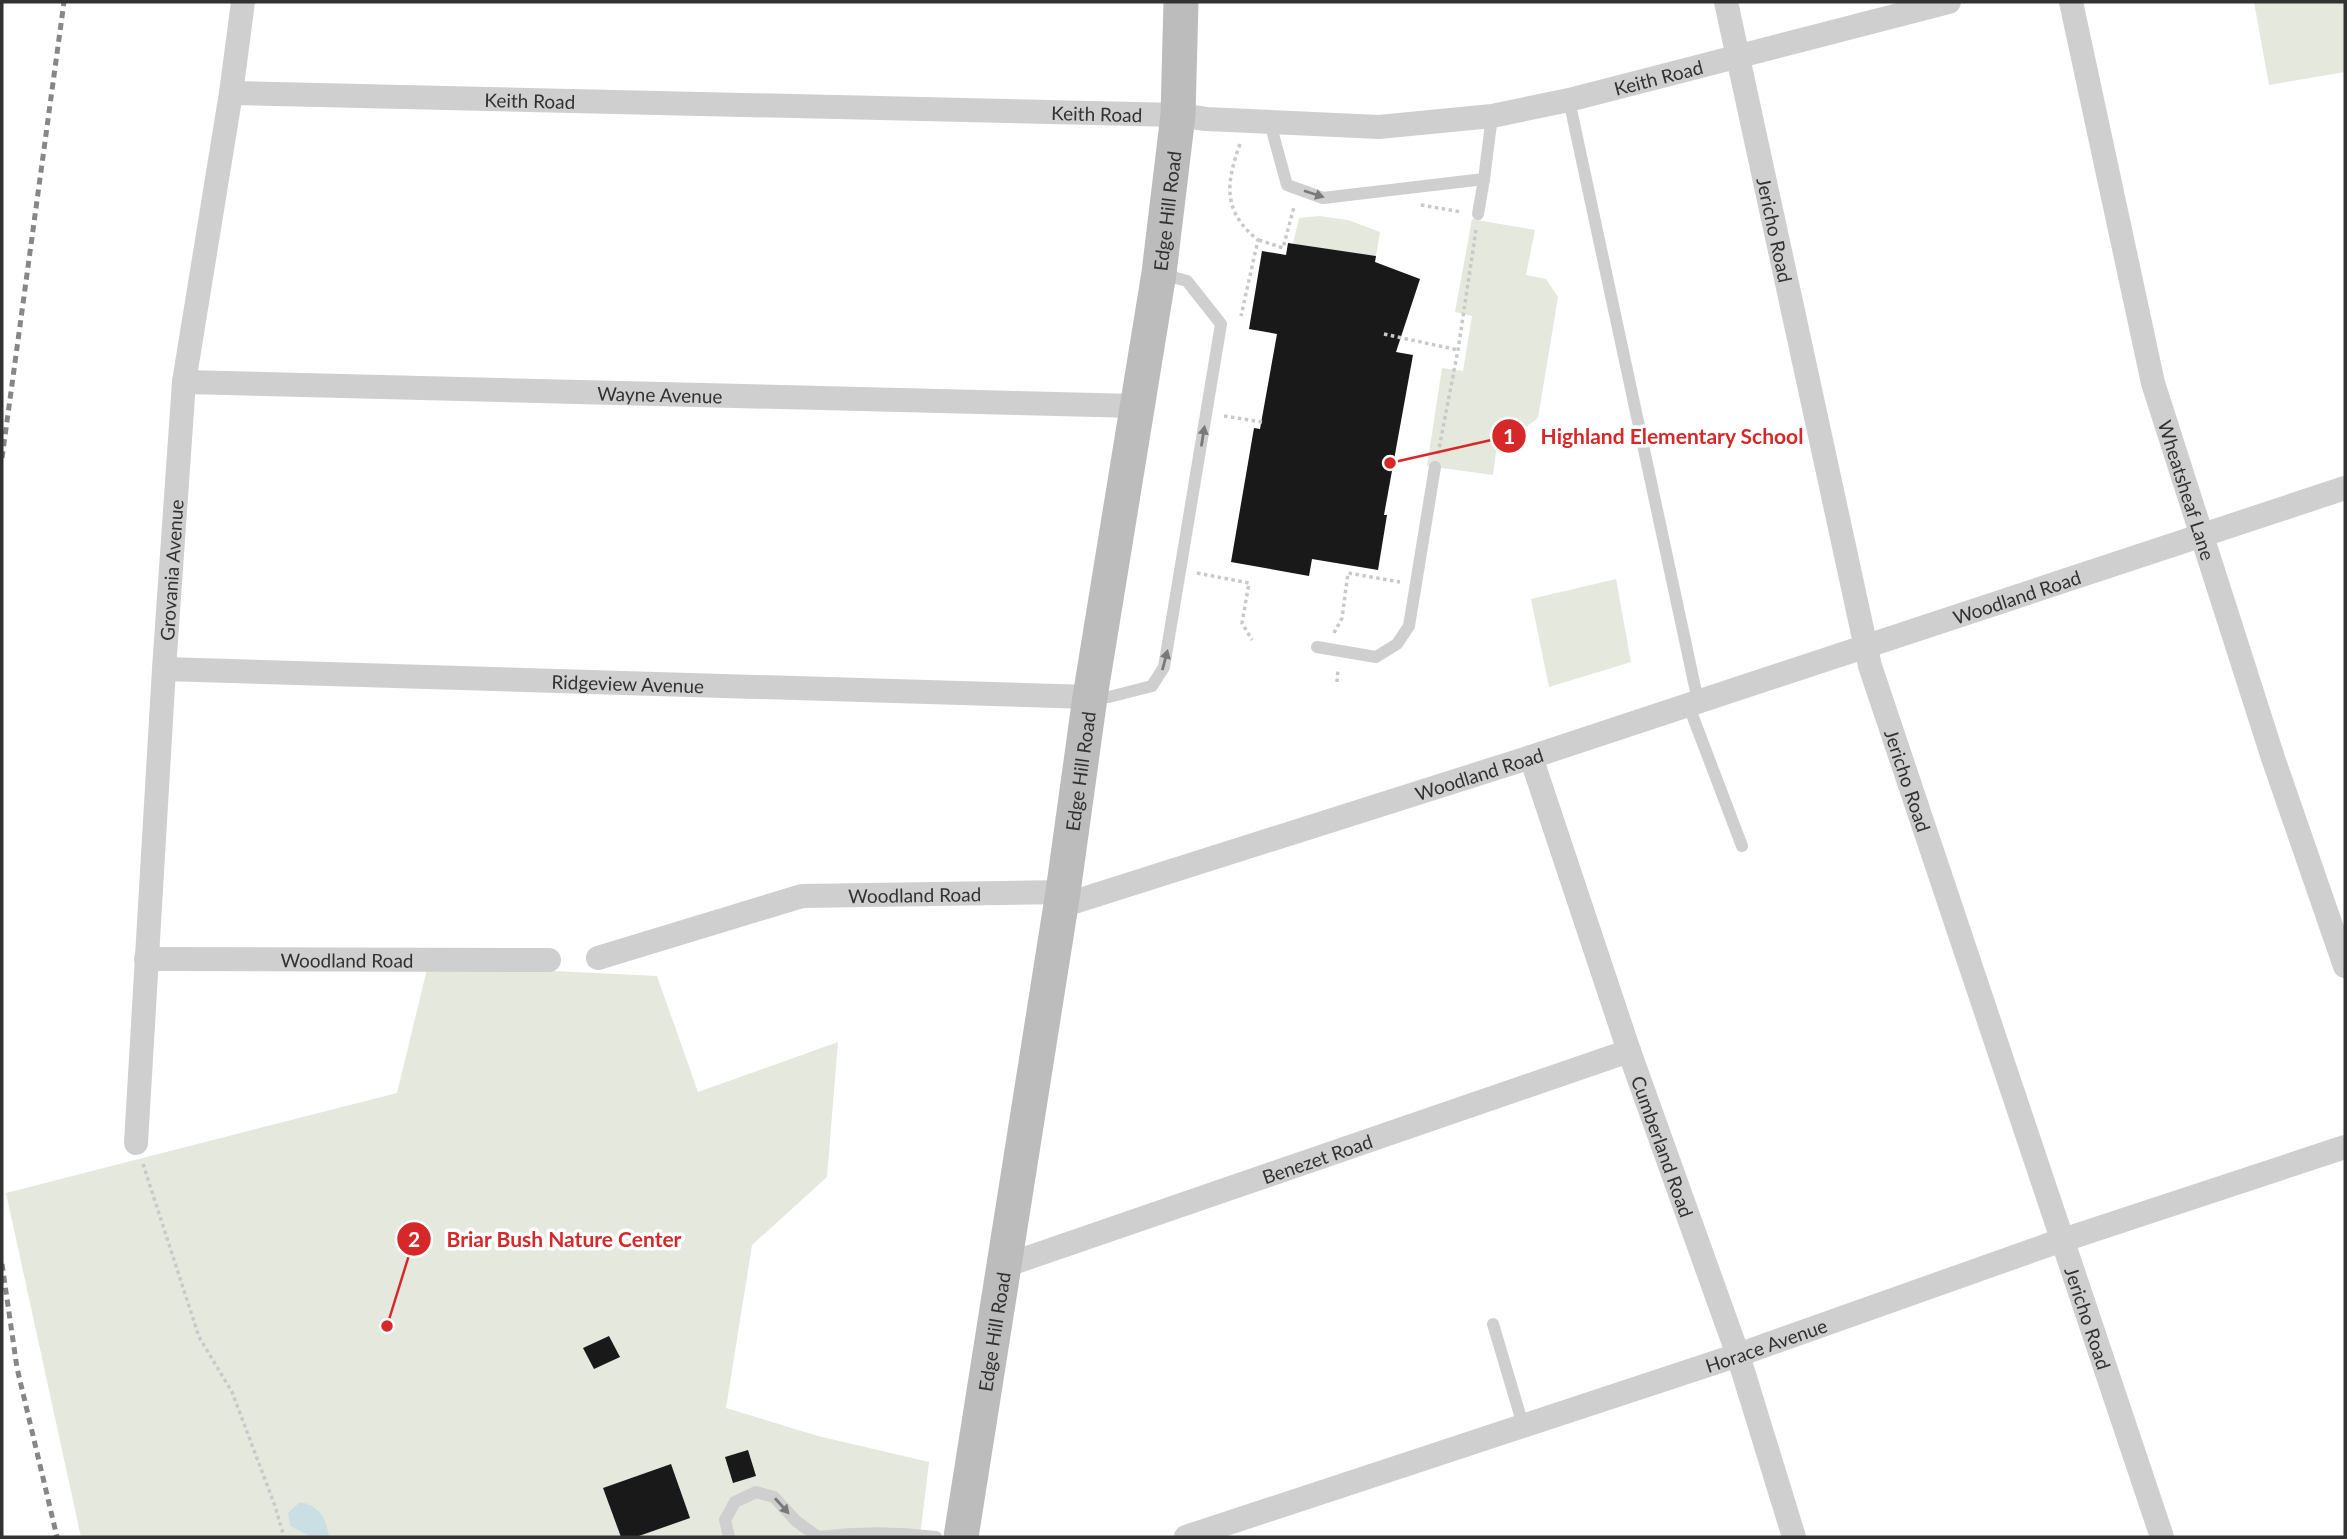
<svg xmlns="http://www.w3.org/2000/svg" width="2347" height="1539" font-family="Lato,sans-serif">
  <style>
    .green { fill: #e4e8dd }
    .water { fill: #c9dfe4 }
    .building { fill: #191919 }
    .lines { fill: none; stroke-linecap: round; stroke-linejoin: round }
    .path { stroke: #c9c9c9; stroke-width: 3.5; stroke-dasharray: 3.5 3.5; stroke-linecap: butt }
    .lane { stroke: #cfcfcf; stroke-width: 12 }
    .street { stroke: #cfcfcf; stroke-width: 24 }
    .secondary { stroke: #bcbcbc; stroke-width: 35 }
    .rail { stroke: #878787; stroke-width: 5; stroke-dasharray: 7 5; stroke-linecap: butt }
    .oneway { fill: #797979 }
    .labels { text-anchor: middle; dominant-baseline: central; stroke-width: 7; stroke-linejoin: round; paint-order: stroke }
    .street-label { font-size: 19px; fill: #323232; stroke: #fff }
    .leader { fill: none; stroke: #d62828; stroke-width: 2.5 }
    .callout-dot { fill: #d62828; stroke: #fff; stroke-width: 2.5 }
    .mark-label { font-size: 21px; text-anchor: middle; font-weight: bold; fill: #fff }
    .callout-label { font-size: 21px; text-anchor: middle; font-weight: bold; fill: #d62828; stroke: #fff; stroke-width: 7; stroke-linejoin: round; paint-order: stroke }
  </style>
  <rect width="100%" height="100%" fill="#fff"/>
  <g class="green">
    <path d="M 2254,2 L 2345,2 L 2345,72 L 2269,85 Z"/>
    <path d="M 1319,216 L 1348,220 L 1380,232 L 1376,256 L 1293,244 L 1299,218 Z"/>
    <path d="M 1472,219 L 1535,230 L 1526,275 L 1546,279 L 1558,297 L 1538,418 L 1519,432 L 1499,429 L 1493,475 L 1427,466 L 1442,368 L 1463,371 L 1472,316 L 1455,312 Z"/>
    <path d="M 1616,579 L 1631,662 L 1549,687 L 1531,599 Z"/>
    <path d="M 428,965 L 657,976 L 698,1092 L 838,1042 L 827,1177 L 752,1245 L 726,1408 L 818,1436 L 929,1462 L 920,1537 L 81,1537 L 6,1193 L 397,1093 Z"/>
  </g>
  <path class="water" d="M 300,1502 C 320,1506 326,1518 329,1537 L 312,1537 L 290,1526 L 288,1513 Z"/>
  <g class="building">
    <path d="M 1288,243 L 1376,256 L 1375,262 L 1420,279 L 1396,352 L 1413,355 L 1384,515 L 1387,515 L 1378,570 L 1312,559 L 1309,576 L 1231,562 L 1254,428 L 1260,429 L 1277,334 L 1249,329 L 1262,251 L 1286,255 Z"/>
    <path d="M 609,1336 L 620,1357 L 594,1369 L 583,1348 Z"/>
    <path d="M 748,1450 L 756,1476 L 733,1483 L 725,1457 Z"/>
    <path d="M 671,1464 L 690,1518 L 636,1537 L 621,1537 L 603,1488 Z"/>
  </g>
  <g class="lines">
    <g class="path">
      <path d="M 1240,144 C 1226,183 1222,211 1258,240 L 1241,316"/>
      <path d="M 1421,205 L 1462,212"/>
      <path d="M 1259,240 L 1283,248 L 1294,207"/>
      <path d="M 1384,334 L 1458,350"/>
      <path d="M 1224,416 L 1262,422"/>
      <path d="M 1438,454 L 1458,350 L 1476,230"/>
      <path d="M 1197,573 L 1249,583 L 1242,623 L 1252,640"/>
      <path d="M 1334,633 L 1342,618 L 1348,573 L 1400,582"/>
      <path d="M 1337,682 L 1338,668"/>
      <path d="M 143,1164 L 199,1337 L 232,1392 L 275,1506 L 284,1537"/>
    </g>
    <g class="lane">
      <path d="M 1569,100 L 1698,701"/>
      <path d="M 1270,123 L 1287,185 L 1323,198 L 1484,179 L 1492,116"/>
      <path d="M 1478,214 L 1484,179"/>
      <path d="M 1317,647 L 1376,657 L 1397,644 L 1409,626 L 1435,467"/>
      <path d="M 1091,697 L 1109,697 L 1152,686 L 1164,667 L 1221,324 L 1187,281 L 1162,274"/>
      <path d="M 1688,704 L 1742,846"/>
      <path d="M 1493,1324 L 1523,1425"/>
      <path d="M 729,1537 L 725,1520 L 735,1502 L 756,1492 L 774,1497 L 796,1521 L 818,1537 C 858,1532 896,1532 936,1537"/>
    </g>
    <g class="street">
      <path id="s1" d="M 1726,2 L 1870,666 L 2162,1537"/>
      <path id="s2" d="M 2071,2 L 2153,383 L 2273,758 L 2345,966"/>
      <path id="s3" d="M 231,93 L 1178,115 L 1206,119 L 1379,127 L 1492,116 L 1569,100 L 1949,2"/>
      <path id="s4" d="M 184,382 L 1136,406"/>
      <path id="s5" d="M 164,669 L 1090,697"/>
      <path id="s6" d="M 1531,757 L 1629,1051 L 1738,1355 L 1794,1537"/>
      <path id="s7" d="M 598,958 L 802,896 L 1063,892 L 1074,902 L 1531,757 L 2345,488"/>
      <path id="s8" d="M 146,959 L 549,960"/>
      <path id="s9" d="M 136,1143 L 164,669 L 184,382 L 231,93 L 243,2"/>
      <path id="s10" d="M 1004,1266 L 1629,1051"/>
      <path id="s11" d="M 1186,1537 L 1738,1355 L 2045,1246 L 2345,1147"/>
    </g>
    <path class="secondary" id="s12" d="M 961,1537 L 1063,892 L 1090,697 L 1159,273 L 1178,115 L 1181,2"/>
    <g class="rail">
      <path d="M 2,458 L 64,2"/>
      <path d="M 2,1264 L 17,1368 L 57,1537"/>
    </g>
  </g>
  <defs><path id="oneway-solid" d="M-6-.8H1V-3.2L6.5 0L1 3.2V.8H-6Z" transform="scale(1.75)"/></defs>
  <g class="oneway">
    <use href="#oneway-solid" transform="translate(1314 194) rotate(18)"/>
    <use href="#oneway-solid" transform="translate(1203 436) rotate(-81)"/>
    <use href="#oneway-solid" transform="translate(1165 660) rotate(-75)"/>
    <use href="#oneway-solid" transform="translate(782 1506) rotate(48)"/>
  </g>
  <g class="labels">
    <g class="street-label">
      <text stroke="none"><textPath href="#s3" startOffset="1433">Keith Road</textPath></text>
      <text stroke="none"><textPath href="#s3" startOffset="299">Keith Road</textPath></text>
      <text stroke="none"><textPath href="#s3" startOffset="866">Keith Road</textPath></text>
      <text stroke="none"><textPath href="#s12" startOffset="1342">Edge Hill Road</textPath></text>
      <text stroke="none"><textPath href="#s1" startOffset="233">Jericho Road</textPath></text>
      <text stroke="none"><textPath href="#s4" startOffset="476">Wayne Avenue</textPath></text>
      <text stroke="none"><textPath href="#s2" startOffset="502">Wheatsheaf Lane</textPath></text>
      <text stroke="none"><textPath href="#s9" startOffset="574">Grovania Avenue</textPath></text>
      <text stroke="none"><textPath href="#s7" startOffset="1480">Woodland Road</textPath></text>
      <text stroke="none"><textPath href="#s5" startOffset="464">Ridgeview Avenue</textPath></text>
      <text stroke="none"><textPath href="#s12" startOffset="775">Edge Hill Road</textPath></text>
      <text stroke="none"><textPath href="#s7" startOffset="914">Woodland Road</textPath></text>
      <text stroke="none"><textPath href="#s1" startOffset="800">Jericho Road</textPath></text>
      <text stroke="none"><textPath href="#s7" startOffset="326">Woodland Road</textPath></text>
      <text stroke="none"><textPath href="#s8" startOffset="201">Woodland Road</textPath></text>
      <text stroke="none"><textPath href="#s6" startOffset="411">Cumberland Road</textPath></text>
      <text stroke="none"><textPath href="#s10" startOffset="331">Benezet Road</textPath></text>
      <text stroke="none"><textPath href="#s1" startOffset="1367">Jericho Road</textPath></text>
      <text stroke="none"><textPath href="#s12" startOffset="208">Edge Hill Road</textPath></text>
      <text stroke="none"><textPath href="#s11" startOffset="611">Horace Avenue</textPath></text>
    </g>
  </g>
  <path class="leader" d="M1390 463L1509 436M387 1326L414 1239"/>
  <g class="callout-dot">
    <circle cx="1390" cy="463" r="7"/>
    <circle cx="387" cy="1326" r="7"/>
    <circle cx="1509" cy="436" r="18"/>
    <circle cx="414" cy="1239" r="18"/>
  </g>
  <g class="mark-label">
    <text x="1509" y="444">1</text>
    <text x="414" y="1247">2</text>
  </g>
  <g class="callout-label">
    <text x="1672" y="444">Highland Elementary School</text>
    <text x="564" y="1247">Briar Bush Nature Center</text>
  </g>
  <rect width="2347" height="1539" fill="none" stroke="#323232" stroke-width="7"/>
</svg>
